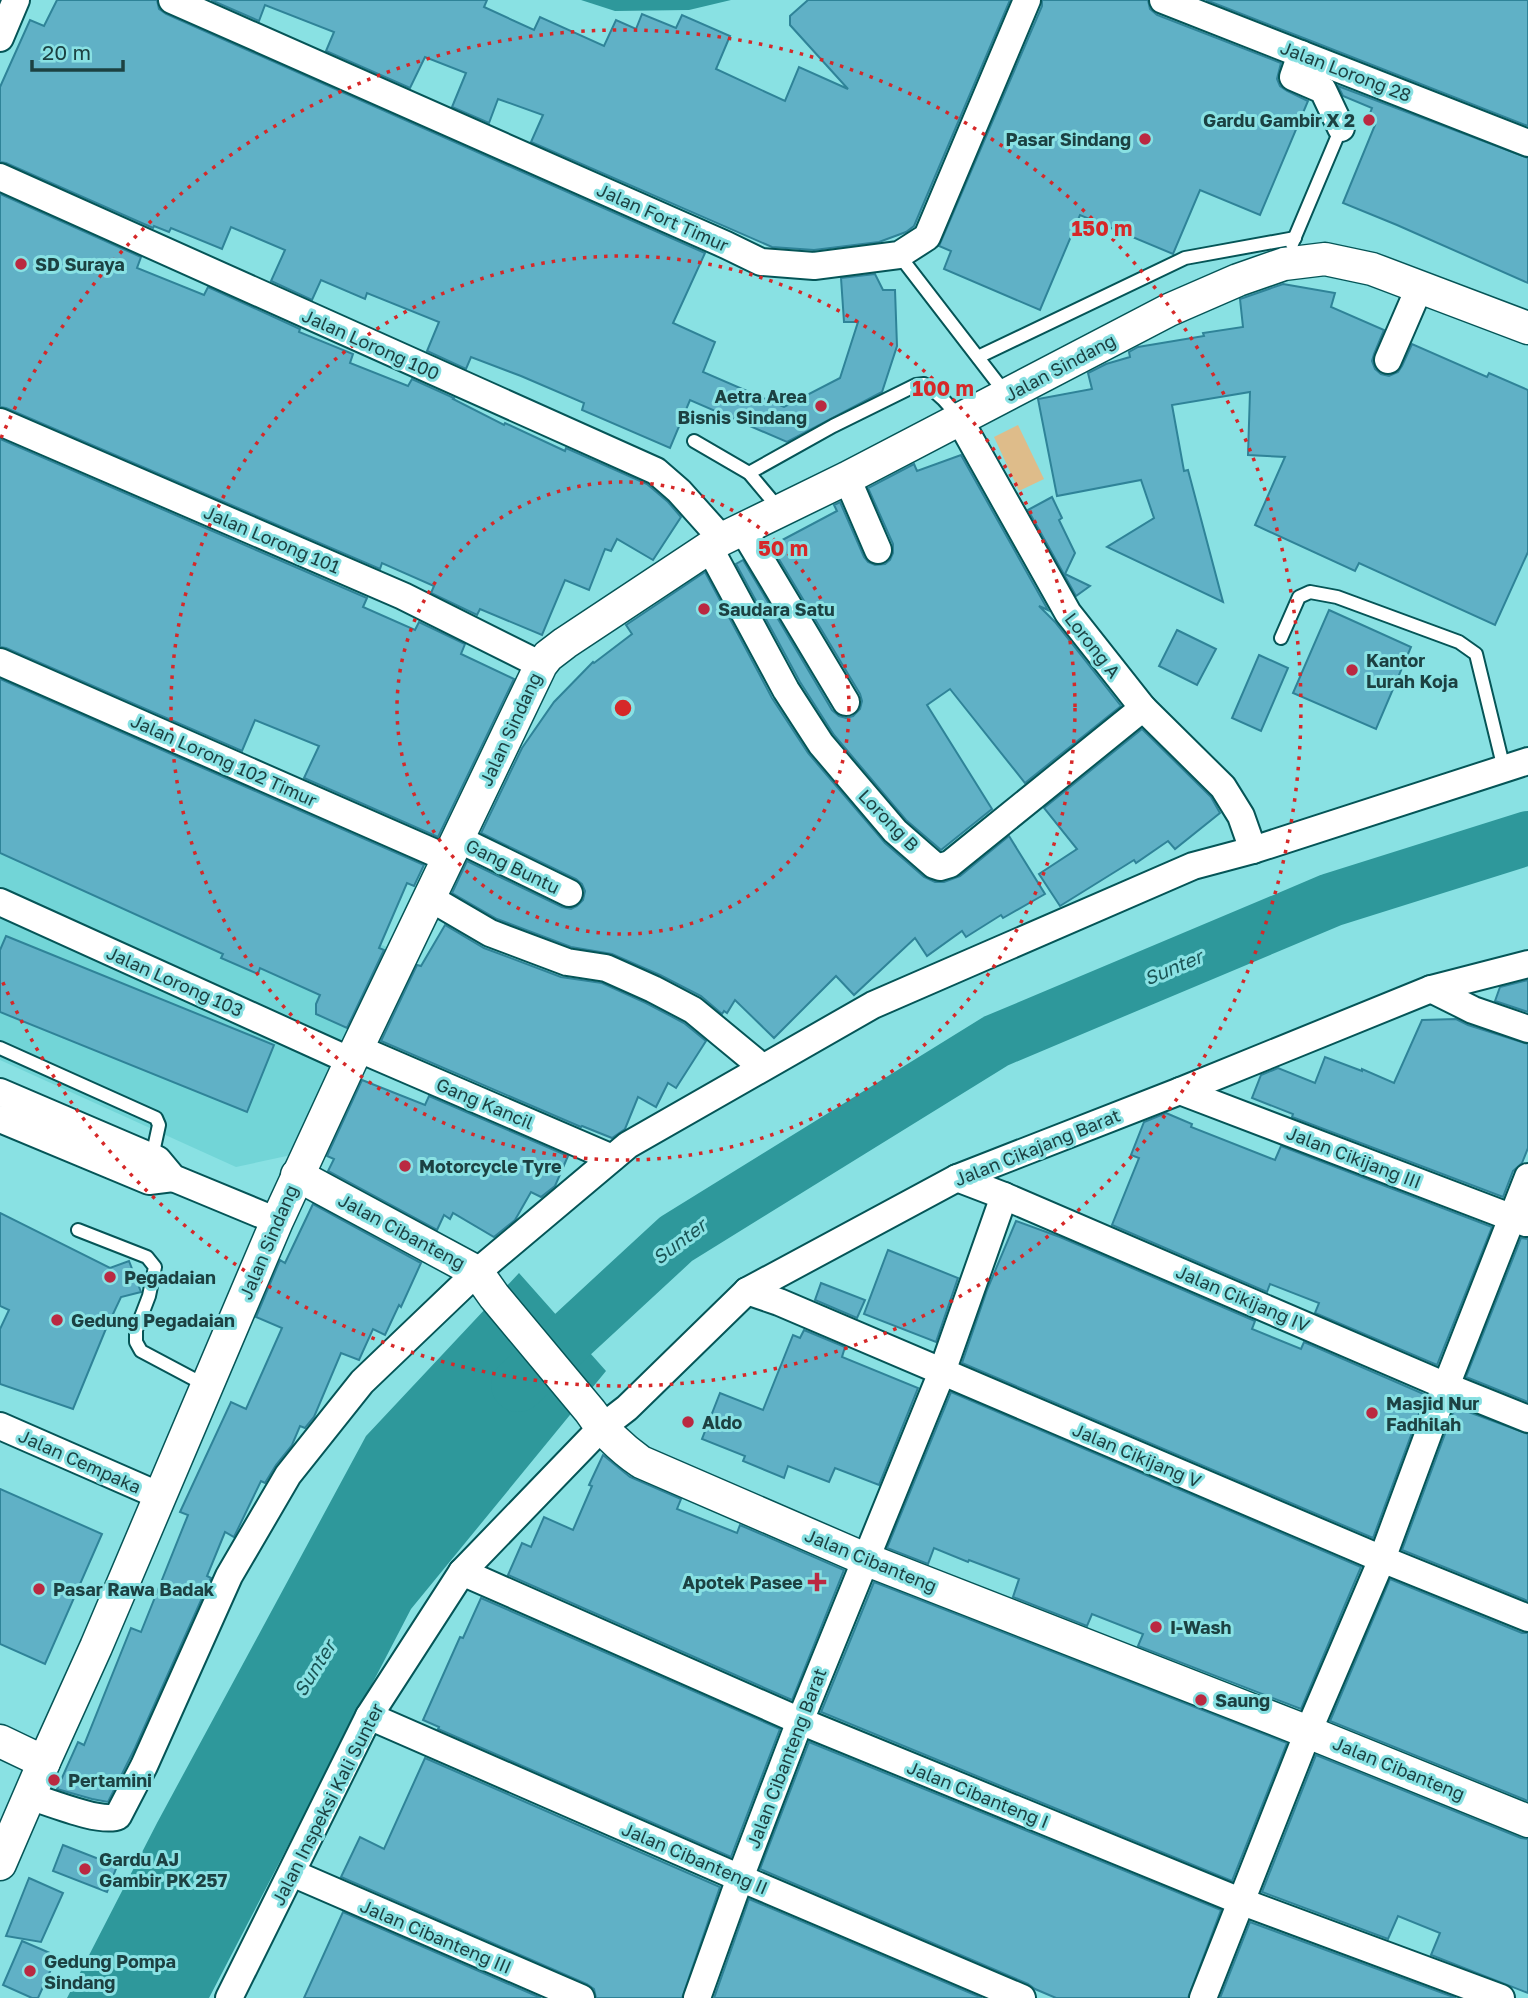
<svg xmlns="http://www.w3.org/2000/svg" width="1528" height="1998" font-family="'Golos Text',sans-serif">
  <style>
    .built { fill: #72d5d7 }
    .green { fill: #debc8a }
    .water { fill: #2e989b }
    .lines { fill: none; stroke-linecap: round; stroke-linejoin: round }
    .river { stroke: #2e989b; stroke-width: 54 }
    .building { fill: #60b1c6; stroke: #2f8398; stroke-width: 2 }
    .service-casing { stroke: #055557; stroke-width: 16 }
    .minor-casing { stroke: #055557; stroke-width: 30 }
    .tertiary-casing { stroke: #055557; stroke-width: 35 }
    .service { stroke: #fff; stroke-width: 12 }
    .minor { stroke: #fff; stroke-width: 26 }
    .tertiary { stroke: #fff; stroke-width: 32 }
    .ring { fill: none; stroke: #d62828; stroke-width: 3.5; stroke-dasharray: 3.5 7 }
    .poi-dot { fill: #ba2941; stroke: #89e1e3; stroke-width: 2.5 }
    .labels { text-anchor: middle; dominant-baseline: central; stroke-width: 6; stroke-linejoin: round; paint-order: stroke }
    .street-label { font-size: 18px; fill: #1c4142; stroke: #89e1e3 }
    .poi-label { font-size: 18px; font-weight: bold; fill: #1c4142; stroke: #89e1e3; text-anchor: start }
    .water-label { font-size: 19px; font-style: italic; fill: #1a5455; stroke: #89e1e3 }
    .centre { fill: #d62828; stroke: #89e1e3; stroke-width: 3.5 }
    .ring-label { font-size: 21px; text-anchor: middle; font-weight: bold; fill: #d62828; stroke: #89e1e3; stroke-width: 6; stroke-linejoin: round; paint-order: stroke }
  </style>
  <rect width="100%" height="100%" fill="#89e1e3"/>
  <path class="built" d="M 0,774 L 391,949 L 296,1154 L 236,1167 L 0,1060 Z"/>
  <path class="green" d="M 1018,425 L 1044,479 L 1019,491 L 994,437 Z"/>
  <g class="water">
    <path d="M 581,0 L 731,0 L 689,10 L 615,11 Z"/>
    <path d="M 519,1273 L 606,1371 L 411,1609 L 209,1998 L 67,1998 L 157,1823 L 366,1436 Z"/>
  </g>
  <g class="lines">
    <path class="river" d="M 518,1385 L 676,1239 L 996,1041 L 1331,900 L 1528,838"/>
  </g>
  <g class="building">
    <path d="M 57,0 L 157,0 L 159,9 L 166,14 L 705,253 L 673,323 L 715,342 L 703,372 L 784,407 L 840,378 L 858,322 L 844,322 L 841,278 L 875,274 L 883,290 L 895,290 L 897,346 L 882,392 L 787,442 L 690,400 L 670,448 L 582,410 L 584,403 L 521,376 L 471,357 L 466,369 L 427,351 L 439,322 L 367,293 L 365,299 L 321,280 L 312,300 L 271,281 L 285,250 L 231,227 L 222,249 L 171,228 L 169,232 L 154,226 L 153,228 L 6,163 L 0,162 L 0,87 L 30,20 L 44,26 Z"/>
    <path d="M 211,0 L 487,0 L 484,7 L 534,30 L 540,17 L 604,46 L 616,20 L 636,29 L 642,14 L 676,28 L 682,15 L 730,36 L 716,69 L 785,101 L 799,67 L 848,89 L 790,25 L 790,16 L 808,0 L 1010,0 L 914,226 L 906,232 L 879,242 L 814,250 L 772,247 L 531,142 L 543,115 L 498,99 L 489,123 L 452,107 L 466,73 L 425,57 L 410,88 L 326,51 L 334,32 L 265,5 L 259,21 Z"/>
    <path d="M 1042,0 L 1148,0 L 1150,9 L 1157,15 L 1281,63 L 1277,79 L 1280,86 L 1287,91 L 1308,101 L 1260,215 L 1200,190 L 1173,254 L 1080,215 L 1040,310 L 944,269 L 951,251 L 939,246 L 1042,6 Z"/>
    <path d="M 1206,0 L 1528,0 L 1528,126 L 1306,39 Z"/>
    <path d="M 1338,86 L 1528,158 L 1528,283 L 1397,225 L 1343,203 L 1375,125 L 1367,121 L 1372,108 L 1343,96 Z"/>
    <path d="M 0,194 L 141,257 L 137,268 L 204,295 L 208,287 L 300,329 L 299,332 L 353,354 L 350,363 L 408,386 L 412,379 L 454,398 L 453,399 L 504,425 L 505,423 L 565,451 L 566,448 L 647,484 L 668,502 L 681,517 L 653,560 L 617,539 L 611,551 L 605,549 L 589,590 L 565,580 L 542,635 L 480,609 L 477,615 L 431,593 L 434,586 L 382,563 L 380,569 L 6,408 L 0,407 Z"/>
    <path d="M 1283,284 L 1335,293 L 1331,307 L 1384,330 L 1374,354 L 1372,361 L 1375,369 L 1381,374 L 1389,376 L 1398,372 L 1402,366 L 1412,344 L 1487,377 L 1489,373 L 1528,390 L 1528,552 L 1495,625 L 1359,563 L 1355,571 L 1255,525 L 1285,457 L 1248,455 L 1250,392 L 1172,405 L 1184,471 L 1188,470 L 1223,602 L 1107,547 L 1154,518 L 1141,480 L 1057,496 L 1038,399 L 1092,389 L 1088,373 L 1106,364 L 1130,357 L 1129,352 L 1138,347 L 1204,336 L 1203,333 L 1243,327 L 1240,299 Z"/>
    <path d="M 0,439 L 367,598 L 363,607 L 415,630 L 419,622 L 465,644 L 461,654 L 514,679 L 438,837 L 304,778 L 319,746 L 255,720 L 242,751 L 6,648 L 0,647 Z"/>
    <path d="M 961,455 L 1048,610 L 1039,606 L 1055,622 L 1121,706 L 1025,783 L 950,689 L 927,705 L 992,809 L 941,850 L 906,820 L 834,735 L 800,682 L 736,564 L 743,560 L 832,710 L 839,716 L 846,718 L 853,716 L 860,709 L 862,701 L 860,694 L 771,546 L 837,511 L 834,505 L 840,502 L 864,557 L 868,562 L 875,565 L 885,564 L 890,560 L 893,553 L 893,544 L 868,488 L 914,464 L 917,471 Z"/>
    <path d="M 1052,497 L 1062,518 L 1059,520 L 1075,553 L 1065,574 L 1090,586 L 1076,596 L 1028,510 Z"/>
    <path d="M 705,572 L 772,698 L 808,753 L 885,843 L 924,877 L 935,882 L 944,882 L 960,876 L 1009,836 L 1045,894 L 1003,918 L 1001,915 L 966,937 L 962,931 L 927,956 L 915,938 L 854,995 L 836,976 L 774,1038 L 735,1000 L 727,1013 L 724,1011 L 722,1014 L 701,996 L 660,975 L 612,954 L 571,947 L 497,919 L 452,893 L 467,861 L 562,907 L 571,909 L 577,906 L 583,900 L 585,891 L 582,884 L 576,879 L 481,833 L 522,748 L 554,702 L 593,662 L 594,663 L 632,634 L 626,625 Z"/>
    <path d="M 1329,610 L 1411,647 L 1376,729 L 1293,693 Z"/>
    <path d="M 1177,630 L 1216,649 L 1197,685 L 1159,666 Z"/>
    <path d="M 1259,655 L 1288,668 L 1261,731 L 1232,718 Z"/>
    <path d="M 0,679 L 424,865 L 414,886 L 407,883 L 379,948 L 384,950 L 347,1028 L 316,1014 L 316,1004 L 320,995 L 260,968 L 258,974 L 221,958 L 223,954 L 0,853 Z"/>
    <path d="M 1142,729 L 1211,797 L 1220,813 L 1175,849 L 1168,841 L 1136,863 L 1134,860 L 1060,906 L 1039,874 L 1077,849 L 1044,808 Z"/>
    <path d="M 445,925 L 484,948 L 561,977 L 602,983 L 646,1003 L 684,1023 L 706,1041 L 676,1088 L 668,1083 L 656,1107 L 638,1097 L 625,1129 L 612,1138 L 582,1126 L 581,1127 L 381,1041 L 417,965 L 421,966 Z"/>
    <path d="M 6,936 L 274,1045 L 247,1112 L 0,1012 L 0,950 Z"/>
    <path d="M 1528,980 L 1528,1012 L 1495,1001 L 1500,987 Z"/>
    <path d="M 1456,1019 L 1468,1025 L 1528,1044 L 1528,1148 L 1522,1163 L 1513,1171 L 1503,1197 L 1292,1117 L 1293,1114 L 1252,1098 L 1261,1075 L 1278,1068 L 1315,1083 L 1325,1057 L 1362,1071 L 1362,1069 L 1394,1083 L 1422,1020 Z"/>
    <path d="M 362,1080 L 425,1105 L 429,1096 L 568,1156 L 555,1186 L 541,1197 L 531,1192 L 515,1220 L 494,1237 L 453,1213 L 450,1219 L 444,1215 L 437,1230 L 328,1171 L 334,1159 L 327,1156 Z"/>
    <path d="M 1166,1113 L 1192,1124 L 1191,1127 L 1275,1160 L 1281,1146 L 1492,1227 L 1437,1365 L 1315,1313 L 1319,1303 L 1270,1284 L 1267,1292 L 1112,1225 L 1139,1158 L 1131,1155 L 1144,1122 Z"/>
    <path d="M 313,1204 L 421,1263 L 401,1307 L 399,1305 L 385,1335 L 373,1329 L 359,1360 L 341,1353 L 314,1417 L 305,1428 L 300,1426 L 292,1445 L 276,1465 L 265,1483 L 261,1481 L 234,1537 L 225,1532 L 207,1576 L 211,1578 L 135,1748 L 108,1802 L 92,1799 L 57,1789 L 78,1742 L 84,1745 L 131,1628 L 141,1632 L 188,1515 L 180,1512 L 231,1402 L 246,1409 L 282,1328 L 256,1317 L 280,1260 L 285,1263 Z"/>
    <path d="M 0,1213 L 110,1268 L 129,1261 L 141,1292 L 121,1297 L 105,1331 L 73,1409 L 0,1384 L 0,1329 L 9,1310 L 0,1306 Z"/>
    <path d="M 1016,1221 L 1060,1237 L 1255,1321 L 1252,1329 L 1301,1349 L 1304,1342 L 1426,1395 L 1373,1538 L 962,1363 L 987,1290 Z"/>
    <path d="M 1521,1238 L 1528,1239 L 1528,1402 L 1466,1377 Z"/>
    <path d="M 888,1250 L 958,1278 L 936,1342 L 864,1314 Z"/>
    <path d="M 821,1283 L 865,1300 L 857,1318 L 815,1300 Z"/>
    <path d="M 804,1330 L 845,1347 L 842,1357 L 918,1388 L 879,1485 L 835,1468 L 829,1482 L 788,1466 L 784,1478 L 743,1461 L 745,1456 L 702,1439 L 720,1393 L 763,1410 L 793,1335 L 800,1338 Z"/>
    <path d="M 951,1392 L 1361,1567 L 1301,1709 L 1138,1646 L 1143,1634 L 1092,1614 L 1087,1626 L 1013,1597 L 1019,1579 L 969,1560 L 968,1562 L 934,1548 L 928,1564 L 887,1548 Z"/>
    <path d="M 1455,1407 L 1528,1434 L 1528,1601 L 1402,1550 Z"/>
    <path d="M 603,1455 L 630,1477 L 681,1499 L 677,1509 L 737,1533 L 740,1525 L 844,1570 L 792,1700 L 508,1575 L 522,1543 L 531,1547 L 544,1517 L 573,1530 L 592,1486 L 589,1485 Z"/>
    <path d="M 0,1489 L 102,1534 L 45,1664 L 0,1644 Z"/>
    <path d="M 1390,1579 L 1522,1633 L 1528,1633 L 1528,1801 L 1330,1721 Z"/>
    <path d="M 874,1582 L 1287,1743 L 1232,1881 L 821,1712 Z"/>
    <path d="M 481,1598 L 780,1729 L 731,1857 L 438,1729 L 439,1727 L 423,1720 L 460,1637 L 463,1638 Z"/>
    <path d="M 809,1742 L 1221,1910 L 1188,1998 L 1056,1998 L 1035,1989 L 1028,1984 L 760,1869 Z"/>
    <path d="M 1316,1755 L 1521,1838 L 1528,1839 L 1528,1993 L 1431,1955 L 1440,1933 L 1398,1916 L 1388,1939 L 1262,1892 Z"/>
    <path d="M 425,1758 L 720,1887 L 682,1998 L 596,1998 L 594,1989 L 587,1984 L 341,1877 L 360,1837 L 384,1849 Z"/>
    <path d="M 63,1845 L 117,1866 L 107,1892 L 53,1871 Z"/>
    <path d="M 29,1878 L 63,1893 L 41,1942 L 6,1936 Z"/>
    <path d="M 749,1899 L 982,1998 L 714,1998 Z"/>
    <path d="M 343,1912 L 541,1998 L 304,1998 Z"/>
    <path d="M 1250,1922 L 1456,1998 L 1220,1998 Z"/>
    <path d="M 22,1941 L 57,1956 L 38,1998 L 32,1998 L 3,1985 Z"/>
  </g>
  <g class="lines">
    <defs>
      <g id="service">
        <path d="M 1292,244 L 1341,128"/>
        <path d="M 899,255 L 1006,394"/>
        <path d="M 978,357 L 1185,258 L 1295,238"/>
        <path d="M 694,441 L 749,473 L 780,510"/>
        <path d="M 749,473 L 833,426 L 916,385 L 924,384 C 938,393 950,405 959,419"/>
        <path d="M 1281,638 L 1299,597 L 1310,592 L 1337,597 L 1459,642 L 1476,654 L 1504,769"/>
        <path d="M 0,1048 L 156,1118 L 159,1125 L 152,1157"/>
        <path d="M 78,1230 L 147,1257 L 155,1267 L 149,1296 L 136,1330 L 136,1342 L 141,1351 L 205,1385"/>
      </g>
      <g id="minor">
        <path d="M 172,0 L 726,245 L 761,262 L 814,266 L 899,255 L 927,237 L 1027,0"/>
        <path d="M 1163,0 L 1528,143"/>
        <path d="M 0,38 L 16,0"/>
        <path d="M 1301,54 L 1293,77 L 1323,90 L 1341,128"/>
        <path d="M 0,177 L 656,471 L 679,491 L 722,539"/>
        <path d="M 1388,360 L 1420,286"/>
        <path d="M 959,419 L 1068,613 L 1143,708 L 1223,787 L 1241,816 L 1253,850"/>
        <path d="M 0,422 L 403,596 L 541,665"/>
        <path d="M 847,478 L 878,550"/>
        <path d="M 743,530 L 846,702"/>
        <path d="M 709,547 L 786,690 L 821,744 L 895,831 L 934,865 L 940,867 L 950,864 L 1143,708"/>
        <path d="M 0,662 L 449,859"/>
        <path d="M 458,839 L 569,893"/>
        <path d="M 430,898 L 490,933 L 567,962 L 606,968 L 653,989 L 693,1010 L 762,1067"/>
        <path d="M 0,902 L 351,1061"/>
        <path d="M 1431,989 L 1473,1010 L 1528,1029"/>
        <path d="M 357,1048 L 612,1158"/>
        <path d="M 1180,1091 L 1526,1223"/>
        <path d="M 0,1092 L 152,1157 L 158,1160 L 173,1178 L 277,1221"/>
        <path d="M 0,1119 L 149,1181 L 173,1178"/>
        <path d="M 957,1178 L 1004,1196 L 1446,1386 L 1528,1419"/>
        <path d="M 747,1291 L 779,1302 L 1382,1559 L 1528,1618"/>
        <path d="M 0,1426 L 160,1496"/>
        <path d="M 462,1572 L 800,1721 L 1240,1901 L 1501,1998"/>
        <path d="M 369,1716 L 740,1878 L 1022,1998"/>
        <path d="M 29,1796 C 49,1802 102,1824 118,1816 L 144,1766 L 229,1576 L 288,1475 L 362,1382 L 477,1272 L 628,1145 L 873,1005 L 1193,866 L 1253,850 L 1528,761"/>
        <path d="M 292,1873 L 581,1998"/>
        <path d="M 229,1998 L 369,1716 L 462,1572 L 601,1428 L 627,1408 L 747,1291 L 957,1178 L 1180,1091 L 1431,989 L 1528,964"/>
        <path d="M 697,1998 L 740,1878 L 800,1721 L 942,1372 L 1004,1196"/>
        <path d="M 1203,1998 L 1308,1732 L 1382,1559 L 1446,1386 L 1528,1177"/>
      </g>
      <g id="tertiary">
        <path d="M 297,1175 L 477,1272 L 494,1296 L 590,1411 C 604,1432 621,1448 641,1462 L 865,1559 L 1308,1732 L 1528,1821"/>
        <path d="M 0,1741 L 44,1762"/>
        <path d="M 0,1864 L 44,1762 L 96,1647 L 277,1221 L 351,1061 L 541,665 L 548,656 L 565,643 L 722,539 L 847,478 L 1169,310 L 1238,280 L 1284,264 L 1325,259 L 1372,269 L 1528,328"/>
      </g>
    </defs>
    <use href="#service" class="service-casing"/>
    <use href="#minor" class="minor-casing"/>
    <use href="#tertiary" class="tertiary-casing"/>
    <use href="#service" class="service"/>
    <use href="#minor" class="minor"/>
    <use href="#tertiary" class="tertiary"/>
  </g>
  <g class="ring">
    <circle cx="623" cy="708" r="226"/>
    <circle cx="623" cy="708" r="452"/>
    <path d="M1 438A678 678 0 1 1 1 978"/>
  </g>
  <g class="poi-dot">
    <circle cx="1369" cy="120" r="7"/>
    <circle cx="1145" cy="139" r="7"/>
    <circle cx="21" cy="264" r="7"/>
    <circle cx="821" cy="406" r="7"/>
    <circle cx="704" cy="609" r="7"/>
    <circle cx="1352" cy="670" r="7"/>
    <circle cx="405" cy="1166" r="7"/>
    <circle cx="110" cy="1277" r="7"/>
    <circle cx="57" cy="1320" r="7"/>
    <circle cx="1372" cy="1413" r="7"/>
    <circle cx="688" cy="1422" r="7"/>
    <path d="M813.5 1571.5h7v7h7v7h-7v7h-7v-7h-7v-7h7z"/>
    <circle cx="39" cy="1589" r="7"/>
    <circle cx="1156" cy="1627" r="7"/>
    <circle cx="1201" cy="1700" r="7"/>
    <circle cx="54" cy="1780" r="7"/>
    <circle cx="85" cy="1869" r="7"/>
    <circle cx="30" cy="1971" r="7"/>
  </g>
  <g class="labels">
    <g class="street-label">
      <text transform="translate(1346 71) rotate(21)">Jalan Lorong 28</text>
      <text transform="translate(663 217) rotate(24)">Jalan Fort Timur</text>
      <text transform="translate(371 344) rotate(24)">Jalan Lorong 100</text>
      <text transform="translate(1060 367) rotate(-28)">Jalan Sindang</text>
      <text transform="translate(272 539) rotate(23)">Jalan Lorong 101</text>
      <text transform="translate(1093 645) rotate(52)">Lorong A</text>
      <text transform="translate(510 729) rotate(-65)">Jalan Sindang</text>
      <text transform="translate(224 760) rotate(24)">Jalan Lorong 102 Timur</text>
      <text transform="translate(889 820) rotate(46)">Lorong B</text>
      <text transform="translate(513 866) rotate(26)">Gang Buntu</text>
      <text transform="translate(175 981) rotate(24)">Jalan Lorong 103</text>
      <text transform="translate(485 1103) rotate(23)">Gang Kancil</text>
      <text transform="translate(1037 1147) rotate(-22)">Jalan Cikajang Barat</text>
      <text transform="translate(1354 1157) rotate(21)">Jalan Cikijang III</text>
      <text transform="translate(402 1231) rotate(28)">Jalan Cibanteng</text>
      <text transform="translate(268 1242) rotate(-67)">Jalan Sindang</text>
      <text transform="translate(1243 1298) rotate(23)">Jalan Cikijang IV</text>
      <text transform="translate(1137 1455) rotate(23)">Jalan Cikijang V</text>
      <text transform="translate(80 1461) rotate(24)">Jalan Cempaka</text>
      <text transform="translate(871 1560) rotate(22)">Jalan Cibanteng</text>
      <text transform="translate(786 1758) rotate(-69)">Jalan Cibanteng Barat</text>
      <text transform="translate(1399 1768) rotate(22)">Jalan Cibanteng</text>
      <text transform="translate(978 1794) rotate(22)">Jalan Cibanteng I</text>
      <text transform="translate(327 1804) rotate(-63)">Jalan Inspeksi Kali Sunter</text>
      <text transform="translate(695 1858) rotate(23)">Jalan Cibanteng II</text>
      <text transform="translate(436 1936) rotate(23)">Jalan Cibanteng III</text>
    </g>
    <g class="poi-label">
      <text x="1355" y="120" text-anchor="end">Gardu Gambir X 2</text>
      <text x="1131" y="139" text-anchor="end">Pasar Sindang</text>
      <text x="35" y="264">SD Suraya</text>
      <text x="807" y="396" text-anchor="end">Aetra Area<tspan x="807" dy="21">Bisnis Sindang</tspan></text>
      <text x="718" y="609">Saudara Satu</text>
      <text x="1366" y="660">Kantor<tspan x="1366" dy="21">Lurah Koja</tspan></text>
      <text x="419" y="1166">Motorcycle Tyre</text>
      <text x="124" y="1277">Pegadaian</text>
      <text x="71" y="1320">Gedung Pegadaian</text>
      <text x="1386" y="1403">Masjid Nur<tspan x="1386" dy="21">Fadhilah</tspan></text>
      <text x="702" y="1422">Aldo</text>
      <text x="803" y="1582" text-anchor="end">Apotek Pasee</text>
      <text x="53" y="1589">Pasar Rawa Badak</text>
      <text x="1170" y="1627">I-Wash</text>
      <text x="1215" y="1700">Saung</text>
      <text x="68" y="1780">Pertamini</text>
      <text x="99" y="1859">Gardu AJ<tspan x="99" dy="21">Gambir PK 257</tspan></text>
      <text x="44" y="1961">Gedung Pompa<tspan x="44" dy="21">Sindang</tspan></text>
    </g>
    <g class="water-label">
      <text transform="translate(1173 967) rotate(-23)">Sunter</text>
      <text transform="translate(679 1241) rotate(-37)">Sunter</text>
      <text transform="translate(314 1668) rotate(-58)">Sunter</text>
    </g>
  </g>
  <circle cx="623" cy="708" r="10" class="centre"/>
  <g class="ring-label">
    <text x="1102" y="236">150 m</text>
    <text x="943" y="396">100 m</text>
    <text x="783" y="556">50 m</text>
  </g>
  <path d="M32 60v10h91v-10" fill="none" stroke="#1c4142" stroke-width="3.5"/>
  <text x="42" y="60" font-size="21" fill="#1c4142" stroke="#89e1e3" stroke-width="5" paint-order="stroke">20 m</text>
</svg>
